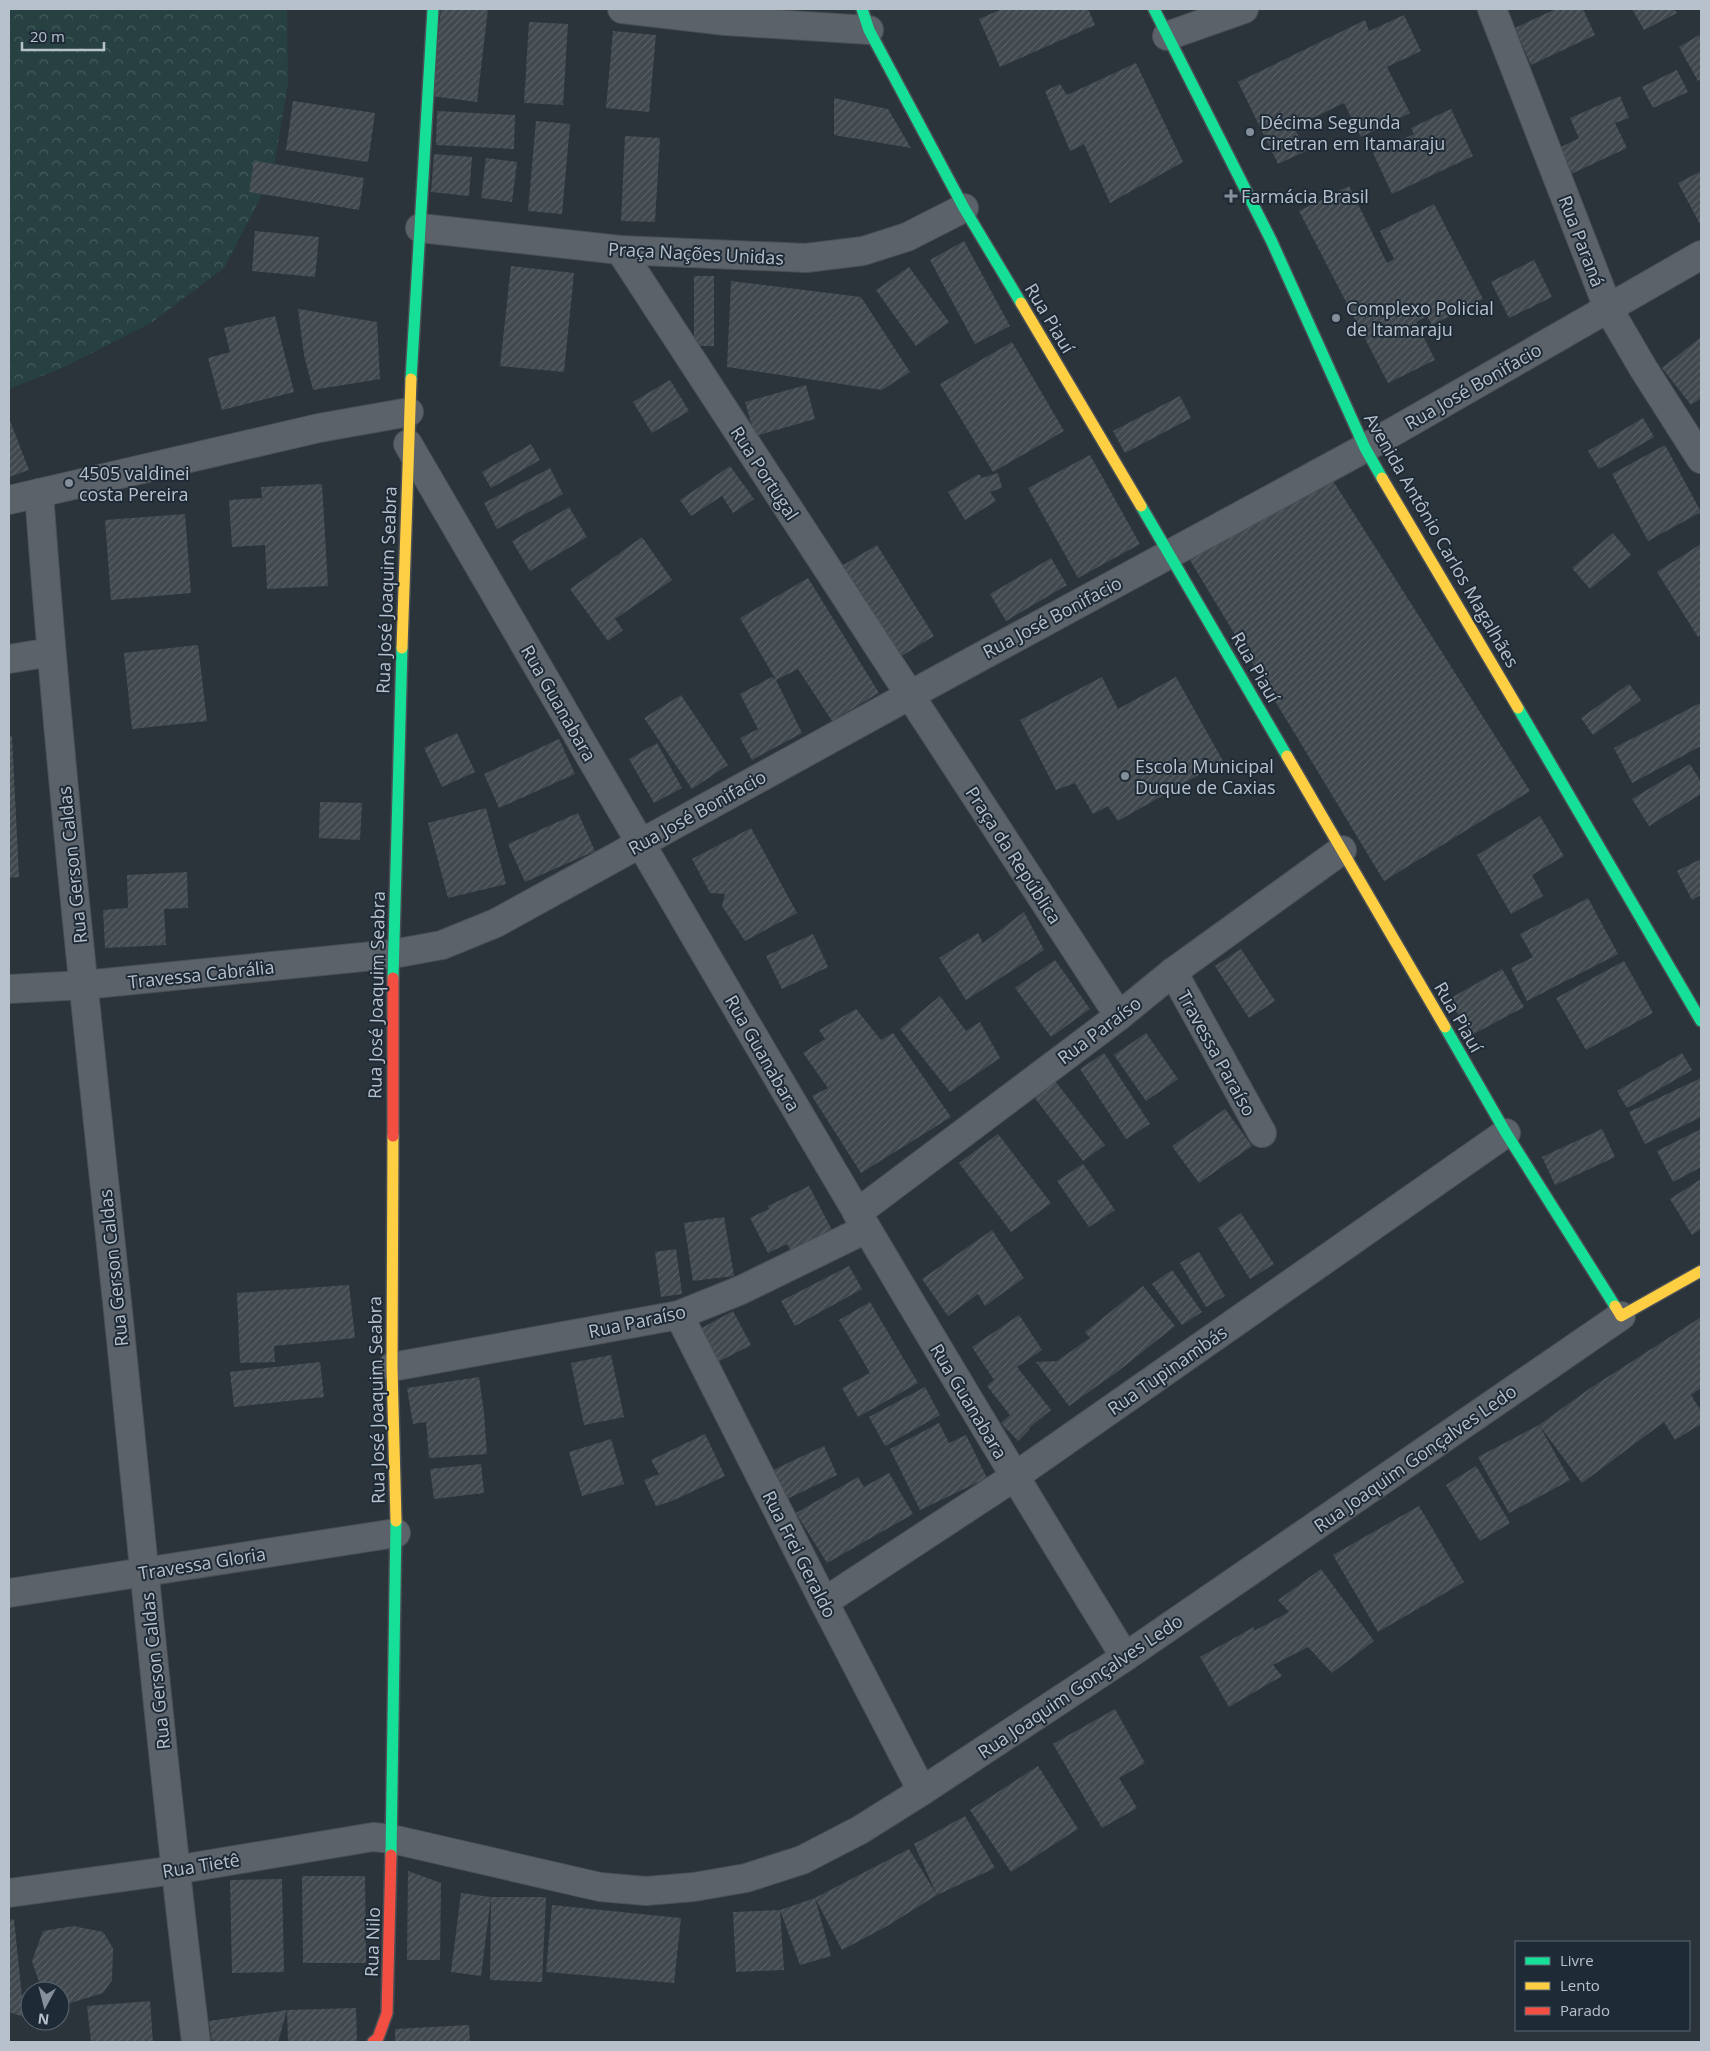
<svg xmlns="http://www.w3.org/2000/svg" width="1710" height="2051" font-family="'Open Sans',sans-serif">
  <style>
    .forest { fill: url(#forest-crowns) }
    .building { fill: url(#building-hatch) }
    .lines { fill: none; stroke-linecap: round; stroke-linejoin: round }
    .street-casing { stroke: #4a4f55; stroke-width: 30 }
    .fast-casing { stroke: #4a4f55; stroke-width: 14 }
    .slow-casing { stroke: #4a4f55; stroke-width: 14 }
    .jam-casing { stroke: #4a4f55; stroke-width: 14 }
    .street { stroke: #5c6269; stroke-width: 28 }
    .fast { stroke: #16e098; stroke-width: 11 }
    .slow { stroke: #ffcf43; stroke-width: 11 }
    .jam { stroke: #f24e42; stroke-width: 11 }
    .poi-dot { fill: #858f99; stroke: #1e2b37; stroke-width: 2 }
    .labels { text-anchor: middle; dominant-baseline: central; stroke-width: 4; stroke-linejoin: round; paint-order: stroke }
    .poi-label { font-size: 18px; fill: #b6c1cc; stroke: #1e2b37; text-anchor: start }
    .street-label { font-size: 18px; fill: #b6c1cc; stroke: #1e2b37 }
  </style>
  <defs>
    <pattern id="forest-crowns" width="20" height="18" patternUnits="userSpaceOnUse" patternTransform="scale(1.25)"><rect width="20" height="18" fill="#274142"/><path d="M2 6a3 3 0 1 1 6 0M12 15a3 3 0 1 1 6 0" fill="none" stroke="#445b5c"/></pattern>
    <pattern id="building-hatch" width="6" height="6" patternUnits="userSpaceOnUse" patternTransform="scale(1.25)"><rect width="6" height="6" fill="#41484e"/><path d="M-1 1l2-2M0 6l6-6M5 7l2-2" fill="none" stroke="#5a6166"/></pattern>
  </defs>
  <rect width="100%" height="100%" fill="#2b333b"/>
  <path class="forest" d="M 9,9 L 287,9 L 288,84 L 272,176 L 224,268 L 151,323 L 64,367 L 9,389 Z"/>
  <g class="building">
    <path d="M 441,9 L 488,9 L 477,102 L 431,96 Z"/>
    <path d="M 1002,9 L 1088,9 L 1095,25 L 1000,67 L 979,19 Z"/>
    <path d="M 1556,9 L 1583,9 L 1595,35 L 1531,65 L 1515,28 Z"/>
    <path d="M 1632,9 L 1674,9 L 1677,13 L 1644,30 Z"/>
    <path d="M 1404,15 L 1421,51 L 1387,67 L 1410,113 L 1361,137 L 1344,103 L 1294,127 L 1306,151 L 1278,164 L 1238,82 L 1365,20 L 1369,31 Z"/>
    <path d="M 529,22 L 568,24 L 563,105 L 524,103 Z"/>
    <path d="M 613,31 L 656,35 L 649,112 L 606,108 Z"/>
    <path d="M 1701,34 L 1701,79 L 1698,81 L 1679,47 Z"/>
    <path d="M 1136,63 L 1183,162 L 1110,203 L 1084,144 L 1070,151 L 1045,91 L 1060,84 L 1067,95 Z"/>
    <path d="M 1677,70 L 1688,92 L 1653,108 L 1642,87 Z"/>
    <path d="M 1620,96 L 1629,118 L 1615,123 L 1627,148 L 1571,174 L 1559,148 L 1579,138 L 1570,118 Z"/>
    <path d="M 834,98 L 888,109 L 911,148 L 834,135 Z"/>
    <path d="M 293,101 L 375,113 L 368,162 L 286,150 Z"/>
    <path d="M 1451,109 L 1473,156 L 1392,194 L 1373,153 L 1414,134 L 1411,128 Z"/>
    <path d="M 437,111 L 515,115 L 514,149 L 436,145 Z"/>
    <path d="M 536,121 L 570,124 L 562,214 L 528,211 Z"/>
    <path d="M 625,136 L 660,138 L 655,222 L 621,221 Z"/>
    <path d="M 434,154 L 472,157 L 469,196 L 431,192 Z"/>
    <path d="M 486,158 L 517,162 L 512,202 L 481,198 Z"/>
    <path d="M 254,161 L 364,178 L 359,210 L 249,192 Z"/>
    <path d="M 1701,171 L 1701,226 L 1678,183 Z"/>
    <path d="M 1349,186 L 1387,263 L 1394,259 L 1380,231 L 1434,204 L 1483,299 L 1432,325 L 1427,316 L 1416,322 L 1435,360 L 1388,383 L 1299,211 Z"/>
    <path d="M 255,231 L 319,237 L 315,277 L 252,271 Z"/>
    <path d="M 964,241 L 1010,326 L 975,344 L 930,260 Z"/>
    <path d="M 1534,260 L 1552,297 L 1509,318 L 1491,282 Z"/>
    <path d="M 511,266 L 574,273 L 564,372 L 500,366 Z"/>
    <path d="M 909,267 L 949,322 L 916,346 L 876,290 Z"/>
    <rect x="694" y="276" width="20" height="70"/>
    <path d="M 731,281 L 861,297 L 910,372 L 882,390 L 727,367 Z"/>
    <path d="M 298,309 L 377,322 L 380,379 L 313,390 L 304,355 Z"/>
    <path d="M 275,316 L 294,392 L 222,410 L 208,358 L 230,352 L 224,328 Z"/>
    <path d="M 1701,337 L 1701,398 L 1691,405 L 1662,368 Z"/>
    <path d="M 1012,342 L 1064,431 L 993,472 L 940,384 Z"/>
    <path d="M 670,380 L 689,411 L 652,433 L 633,402 Z"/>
    <path d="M 806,385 L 815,419 L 755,436 L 745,402 Z"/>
    <path d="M 1180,396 L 1191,418 L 1125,453 L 1113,431 Z"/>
    <path d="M 9,418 L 29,470 L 9,477 Z"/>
    <path d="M 1643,418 L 1654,437 L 1599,469 L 1588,451 Z"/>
    <path d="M 531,444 L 540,460 L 491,488 L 482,472 Z"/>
    <path d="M 1665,445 L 1701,512 L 1648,541 L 1612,474 Z"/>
    <path d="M 1090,455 L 1140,544 L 1078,578 L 1028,488 Z"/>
    <path d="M 730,466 L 754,499 L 733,513 L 722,496 L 691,516 L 680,500 Z"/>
    <path d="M 550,468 L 563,494 L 497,529 L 484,503 Z"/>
    <path d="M 998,473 L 1002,488 L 990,492 L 996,501 L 965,520 L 948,492 L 979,474 L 982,478 Z"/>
    <path d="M 1330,476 L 1530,791 L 1384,881 L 1185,552 Z"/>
    <path d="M 322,484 L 328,586 L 267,589 L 265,545 L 232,547 L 229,500 L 262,498 L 261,487 Z"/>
    <path d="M 569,507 L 587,537 L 530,571 L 512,541 Z"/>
    <path d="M 185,514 L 191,593 L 111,600 L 105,520 Z"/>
    <path d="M 1613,533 L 1631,555 L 1590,589 L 1572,568 Z"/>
    <path d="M 642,537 L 672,580 L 615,619 L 623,630 L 608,641 L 570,589 Z"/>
    <path d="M 1701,544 L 1701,635 L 1698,637 L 1657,572 Z"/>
    <path d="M 877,545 L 934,636 L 895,660 L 838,568 Z"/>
    <path d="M 1051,558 L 1067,585 L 1006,621 L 990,594 Z"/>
    <path d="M 808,578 L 879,693 L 832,721 L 798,669 L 776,680 L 802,733 L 752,760 L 740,738 L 758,729 L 740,694 L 772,677 L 776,680 L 740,618 Z"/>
    <path d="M 198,645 L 207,721 L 132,729 L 124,653 Z"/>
    <path d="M 1102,677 L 1118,709 L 1176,677 L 1223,761 L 1118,821 L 1108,806 L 1093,814 L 1075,783 L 1056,790 L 1020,720 Z"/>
    <path d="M 1629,684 L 1641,700 L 1593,735 L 1581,718 Z"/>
    <path d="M 681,695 L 728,765 L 692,789 L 644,718 Z"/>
    <path d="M 1700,703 L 1701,706 L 1701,746 L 1632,783 L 1614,748 Z"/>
    <path d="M 457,733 L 475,772 L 442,787 L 424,748 Z"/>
    <path d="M 9,736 L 12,736 L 19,877 L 9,878 Z"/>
    <path d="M 559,739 L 575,774 L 499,808 L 484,774 Z"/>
    <path d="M 657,743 L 682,788 L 654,803 L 629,759 Z"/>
    <path d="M 1690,764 L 1701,782 L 1701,794 L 1649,826 L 1632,799 Z"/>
    <path d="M 320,802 L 362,803 L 360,840 L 319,838 Z"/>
    <path d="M 486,808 L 506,884 L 448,898 L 428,823 Z"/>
    <path d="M 578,813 L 595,851 L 525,882 L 508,844 Z"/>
    <path d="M 1540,816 L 1564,856 L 1532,875 L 1543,896 L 1511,914 L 1477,855 Z"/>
    <path d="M 751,828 L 797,913 L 745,941 L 722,906 L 725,894 L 710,893 L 692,859 Z"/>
    <path d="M 1701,859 L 1701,895 L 1692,900 L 1677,871 Z"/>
    <path d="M 187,872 L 188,908 L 164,909 L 166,945 L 105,948 L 103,910 L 128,908 L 127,875 Z"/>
    <path d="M 1588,898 L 1618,954 L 1527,1001 L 1511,968 L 1533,957 L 1520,934 Z"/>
    <path d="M 1024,912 L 1044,950 L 966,1000 L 939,958 L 978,933 L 983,943 Z"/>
    <path d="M 813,934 L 828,967 L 782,989 L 766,956 Z"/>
    <path d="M 1241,949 L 1275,1001 L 1249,1018 L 1215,966 Z"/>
    <path d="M 1055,960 L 1090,1009 L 1051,1037 L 1015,988 Z"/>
    <path d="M 1624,961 L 1653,1013 L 1586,1050 L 1556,998 Z"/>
    <path d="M 1502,969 L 1524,1007 L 1470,1036 L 1449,999 Z"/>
    <path d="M 940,996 L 966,1031 L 980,1022 L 1000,1058 L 950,1092 L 900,1029 Z"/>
    <path d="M 856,1009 L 881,1040 L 893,1033 L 951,1117 L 861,1173 L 812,1096 L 828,1088 L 803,1053 L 825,1039 L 819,1030 Z"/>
    <path d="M 1146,1033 L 1178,1079 L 1146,1101 L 1114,1055 Z"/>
    <path d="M 1104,1053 L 1150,1124 L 1126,1139 L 1080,1069 Z"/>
    <path d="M 1682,1053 L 1692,1070 L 1627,1108 L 1617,1091 Z"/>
    <path d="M 1701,1078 L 1701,1117 L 1645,1144 L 1629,1112 Z"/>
    <path d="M 1055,1081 L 1105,1145 L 1083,1161 L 1034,1097 Z"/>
    <path d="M 1225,1109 L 1252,1146 L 1199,1183 L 1172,1146 Z"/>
    <path d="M 1602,1129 L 1615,1157 L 1555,1185 L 1542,1157 Z"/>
    <path d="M 1701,1129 L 1701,1167 L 1673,1182 L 1657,1151 Z"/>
    <path d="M 998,1134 L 1051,1203 L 1011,1232 L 959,1163 Z"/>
    <path d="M 1083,1164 L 1115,1210 L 1089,1227 L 1057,1181 Z"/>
    <path d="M 1701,1179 L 1701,1229 L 1692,1235 L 1670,1199 Z"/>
    <path d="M 809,1186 L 833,1232 L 792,1253 L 787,1244 L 768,1253 L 750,1218 L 769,1209 L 768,1206 Z"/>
    <path d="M 1241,1213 L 1274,1264 L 1250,1279 L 1218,1228 Z"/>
    <path d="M 724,1217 L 734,1276 L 693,1281 L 684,1223 Z"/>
    <path d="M 992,1230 L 1024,1278 L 985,1306 L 978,1294 L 948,1316 L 922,1279 Z"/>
    <path d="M 676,1249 L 682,1294 L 661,1297 L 655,1252 Z"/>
    <path d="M 1199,1252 L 1225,1296 L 1206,1307 L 1180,1263 Z"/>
    <path d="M 849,1266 L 862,1289 L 795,1326 L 781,1301 Z"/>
    <path d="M 1172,1270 L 1202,1312 L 1182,1325 L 1152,1284 Z"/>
    <path d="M 349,1285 L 355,1338 L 274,1346 L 275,1362 L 240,1363 L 237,1293 Z"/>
    <path d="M 1143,1286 L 1175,1326 L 1117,1372 L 1069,1406 L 1036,1362 L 1057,1361 L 1090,1338 L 1085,1332 Z"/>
    <path d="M 870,1302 L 918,1383 L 858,1417 L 842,1388 L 870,1373 L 839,1320 Z"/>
    <path d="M 733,1311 L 751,1345 L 716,1363 L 698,1330 Z"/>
    <path d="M 1019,1315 L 1042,1350 L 1017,1367 L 1051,1410 L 1029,1428 L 1030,1429 L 1018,1441 L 1001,1423 L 1010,1415 L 987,1386 L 994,1380 L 972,1347 Z"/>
    <path d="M 1701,1317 L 1701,1388 L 1691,1395 L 1701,1411 L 1701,1424 L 1675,1440 L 1664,1422 L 1582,1483 L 1539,1425 L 1570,1480 L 1509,1513 L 1478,1457 L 1539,1425 L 1589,1389 Z"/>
    <path d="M 611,1355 L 624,1417 L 584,1425 L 571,1363 Z"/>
    <path d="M 320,1362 L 324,1397 L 234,1407 L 230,1372 Z"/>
    <path d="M 479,1377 L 484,1413 L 487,1454 L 429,1458 L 426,1422 L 413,1424 L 407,1388 Z"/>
    <path d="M 925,1387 L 940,1415 L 885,1446 L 869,1417 Z"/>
    <path d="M 939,1423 L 949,1443 L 966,1435 L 987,1478 L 920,1510 L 890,1449 Z"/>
    <path d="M 705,1434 L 725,1476 L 672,1501 L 656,1506 L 644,1480 L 659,1474 L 651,1460 Z"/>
    <path d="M 611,1439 L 624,1484 L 582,1496 L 569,1452 Z"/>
    <path d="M 824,1446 L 837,1475 L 785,1500 L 771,1471 Z"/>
    <path d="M 481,1464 L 484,1493 L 434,1499 L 430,1469 Z"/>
    <path d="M 1476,1466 L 1510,1523 L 1480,1541 L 1446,1485 Z"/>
    <path d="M 889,1473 L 913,1514 L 827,1563 L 796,1513 L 858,1477 L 864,1487 Z"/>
    <path d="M 1419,1506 L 1464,1582 L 1378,1632 L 1333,1555 Z"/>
    <path d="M 1321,1569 L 1374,1641 L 1332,1673 L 1308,1647 L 1273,1665 L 1282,1676 L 1229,1707 L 1200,1657 L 1254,1627 L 1254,1631 L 1289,1612 L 1278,1600 Z"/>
    <path d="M 1115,1709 L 1145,1763 L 1119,1778 L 1137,1808 L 1102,1828 L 1053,1744 Z"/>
    <path d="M 1038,1766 L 1078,1829 L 1011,1872 L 970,1810 Z"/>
    <path d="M 965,1816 L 995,1868 L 937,1895 L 914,1844 Z"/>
    <path d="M 909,1849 L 937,1895 L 889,1925 L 842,1950 L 815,1898 Z"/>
    <path d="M 408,1871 L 441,1883 L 440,1960 L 407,1960 Z"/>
    <path d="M 302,1876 L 365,1876 L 366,1963 L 303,1963 Z"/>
    <path d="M 282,1879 L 284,1972 L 232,1973 L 230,1880 Z"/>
    <path d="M 461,1893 L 491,1897 L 481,1976 L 451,1972 Z"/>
    <path d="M 491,1897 L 546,1897 L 542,1982 L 490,1980 Z"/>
    <path d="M 815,1898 L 831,1956 L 800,1965 L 780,1910 Z"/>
    <path d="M 552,1905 L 681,1918 L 674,1983 L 546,1972 Z"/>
    <path d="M 780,1910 L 784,1970 L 736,1972 L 733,1912 Z"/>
    <path d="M 14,1919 L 24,2017 L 9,2012 L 9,1920 Z"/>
    <path d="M 73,1926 L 103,1932 L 113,1948 L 112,1980 L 103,1993 L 67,2004 L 60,2001 L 60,1991 L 42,1991 L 32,1961 L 43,1931 Z"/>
    <path d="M 150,2001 L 153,2042 L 91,2042 L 87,2006 Z"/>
    <path d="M 356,2008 L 357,2042 L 288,2042 L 287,2010 L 278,2042 L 212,2042 L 209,2021 L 287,2010 Z"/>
    <path d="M 469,2025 L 470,2042 L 395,2042 L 395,2029 Z"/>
  </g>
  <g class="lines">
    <defs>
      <g id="street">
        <path d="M 622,9 L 726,21 L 869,30"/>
        <path d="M 1492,9 L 1608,308 L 1643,368 L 1701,459"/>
        <path d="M 1167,36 L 1244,9"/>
        <path d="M 420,228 L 620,250 L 806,258 L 863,251 L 907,237 L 964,208"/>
        <path d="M 620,250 L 1119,1016"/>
        <path d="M 408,444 C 645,850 879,1257 1125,1657"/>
        <path d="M 39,493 C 59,767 89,1039 118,1311 C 143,1555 166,1799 196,2042"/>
        <path d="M 9,500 L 319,428 L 409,412"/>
        <path d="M 9,659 L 51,652"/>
        <path d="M 1173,972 L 1262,1133"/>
        <path d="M 9,989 L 84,985 L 393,954 L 442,945 L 496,923 L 910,695 L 1365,448 L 1701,255"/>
        <path d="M 857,1213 L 1119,1016 L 1173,972 L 1342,850"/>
        <path d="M 679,1315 L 824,1602 L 922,1791"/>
        <path d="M 392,1367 L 679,1315 L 741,1290 L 866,1229"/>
        <path d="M 9,1593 L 396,1533"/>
        <path d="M 824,1602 L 1014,1477 L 1506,1133"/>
        <path d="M 9,1893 L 175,1870 L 373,1837 L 392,1839 L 600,1887 L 646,1891 L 694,1887 L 746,1878 L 802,1860 L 860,1830 L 922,1791 L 1125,1657 L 1621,1316"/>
      </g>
      <g id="fast">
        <path d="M 862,9 L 869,30 L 964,208 L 1021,303"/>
        <path d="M 1154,9 L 1271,240 L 1365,448 L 1382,478"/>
        <path d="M 411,379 L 433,9"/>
        <path d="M 1141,506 L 1287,756"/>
        <path d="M 1518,708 L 1701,1021"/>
        <path d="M 393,978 L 402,648"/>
        <path d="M 1445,1027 L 1506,1133 L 1615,1306"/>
        <path d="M 391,1855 L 396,1521"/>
      </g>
      <g id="slow">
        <path d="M 1021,303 L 1141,506"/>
        <path d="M 1382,478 L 1518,708"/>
        <path d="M 402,648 L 411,379"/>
        <path d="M 1287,756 L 1445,1027"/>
        <path d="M 393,1136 L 392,1367 L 396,1521"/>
        <path d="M 1615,1306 L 1621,1316 L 1701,1271"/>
      </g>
      <g id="jam">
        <path d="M 393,1136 L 393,978"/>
        <path d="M 373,2042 L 378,2038 L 387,2013 L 391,1855"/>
      </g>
    </defs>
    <use href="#street" class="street-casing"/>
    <use href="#fast" class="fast-casing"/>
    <use href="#slow" class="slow-casing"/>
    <use href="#jam" class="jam-casing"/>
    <use href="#street" class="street"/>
    <use href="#fast" class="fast"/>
    <use href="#slow" class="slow"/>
    <use href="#jam" class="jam"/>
  </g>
  <g class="poi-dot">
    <circle cx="1250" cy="132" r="5"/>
    <path d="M1228.5 188.5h5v5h5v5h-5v5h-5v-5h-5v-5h5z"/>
    <circle cx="1336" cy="318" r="5"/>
    <circle cx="69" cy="483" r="5"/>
    <circle cx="1125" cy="776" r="5"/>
  </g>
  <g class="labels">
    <g class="poi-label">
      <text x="1260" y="122">Décima Segunda<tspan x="1260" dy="21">Ciretran em Itamaraju</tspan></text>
      <text x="1241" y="196">Farmácia Brasil</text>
      <text x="1346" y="308">Complexo Policial<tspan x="1346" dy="21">de Itamaraju</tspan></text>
      <text x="79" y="473">4505 valdinei<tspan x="79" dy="21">costa Pereira</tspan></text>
      <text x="1135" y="766">Escola Municipal<tspan x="1135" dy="21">Duque de Caxias</tspan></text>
    </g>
    <g class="street-label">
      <text transform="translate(1582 241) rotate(69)">Rua Paraná</text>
      <text transform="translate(696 253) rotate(3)">Praça Nações Unidas</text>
      <text transform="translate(1050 318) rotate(59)">Rua Piauí</text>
      <text transform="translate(1473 386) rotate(-30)">Rua José Bonifacio</text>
      <text transform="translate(765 473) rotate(57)">Rua Portugal</text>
      <text transform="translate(1442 540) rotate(60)">Avenida Antônio Carlos Magalhães</text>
      <text transform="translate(386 590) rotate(-88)">Rua José Joaquim Seabra</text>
      <text transform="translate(1052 617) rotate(-28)">Rua José Bonifacio</text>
      <text transform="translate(1256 667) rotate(60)">Rua Piauí</text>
      <text transform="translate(559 703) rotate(60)">Rua Guanabara</text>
      <text transform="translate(697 812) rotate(-29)">Rua José Bonifacio</text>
      <text transform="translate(1014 855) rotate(57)">Praça da República</text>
      <text transform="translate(72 865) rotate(-96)">Rua Gerson Caldas</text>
      <text transform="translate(201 974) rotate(-6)">Travessa Cabrália</text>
      <text transform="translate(376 995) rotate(-89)">Rua José Joaquim Seabra</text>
      <text transform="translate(1459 1017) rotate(60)">Rua Piauí</text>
      <text transform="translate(1099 1030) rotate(-37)">Rua Paraíso</text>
      <text transform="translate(763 1053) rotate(60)">Rua Guanabara</text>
      <text transform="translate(1217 1053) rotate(61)">Travessa Paraíso</text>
      <text transform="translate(113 1268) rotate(-96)">Rua Gerson Caldas</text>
      <text transform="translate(637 1321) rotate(-12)">Rua Paraíso</text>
      <text transform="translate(1167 1370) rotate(-35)">Rua Tupinambás</text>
      <text transform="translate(376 1400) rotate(-91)">Rua José Joaquim Seabra</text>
      <text transform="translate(969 1401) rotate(59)">Rua Guanabara</text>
      <text transform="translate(1415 1458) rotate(-35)">Rua Joaquim Gonçalves Ledo</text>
      <text transform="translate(800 1554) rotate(63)">Rua Frei Geraldo</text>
      <text transform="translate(202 1563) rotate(-9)">Travessa Gloria</text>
      <text transform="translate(155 1671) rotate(-96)">Rua Gerson Caldas</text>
      <text transform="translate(1080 1686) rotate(-34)">Rua Joaquim Gonçalves Ledo</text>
      <text transform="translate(201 1865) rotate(-9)">Rua Tietê</text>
      <text transform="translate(372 1942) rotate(-88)">Rua Nilo</text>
    </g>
  </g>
  <rect width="1710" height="2051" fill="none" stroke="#b6c1cc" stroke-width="20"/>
  <rect x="1515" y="1941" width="175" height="90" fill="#1e2b37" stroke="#5b6773"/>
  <rect x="1525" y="1957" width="25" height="8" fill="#16e098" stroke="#5b6773"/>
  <text x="1560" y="1966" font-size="15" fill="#b6c1cc">Livre</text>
  <rect x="1525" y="1982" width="25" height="8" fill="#ffcf43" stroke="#5b6773"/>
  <text x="1560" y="1991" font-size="15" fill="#b6c1cc">Lento</text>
  <rect x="1525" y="2007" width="25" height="8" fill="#f24e42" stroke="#5b6773"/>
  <text x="1560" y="2016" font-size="15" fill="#b6c1cc">Parado</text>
  <g transform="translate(45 2006) rotate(187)"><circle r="24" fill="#1e2b37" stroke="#5b6773"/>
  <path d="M0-4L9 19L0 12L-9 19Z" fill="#858f99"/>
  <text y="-8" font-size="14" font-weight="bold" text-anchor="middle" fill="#b6c1cc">N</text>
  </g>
  <path d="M22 42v8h82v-8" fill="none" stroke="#b6c1cc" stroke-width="2.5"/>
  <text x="30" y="42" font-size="15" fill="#b6c1cc" stroke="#1e2b37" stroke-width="4" paint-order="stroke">20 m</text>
</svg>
